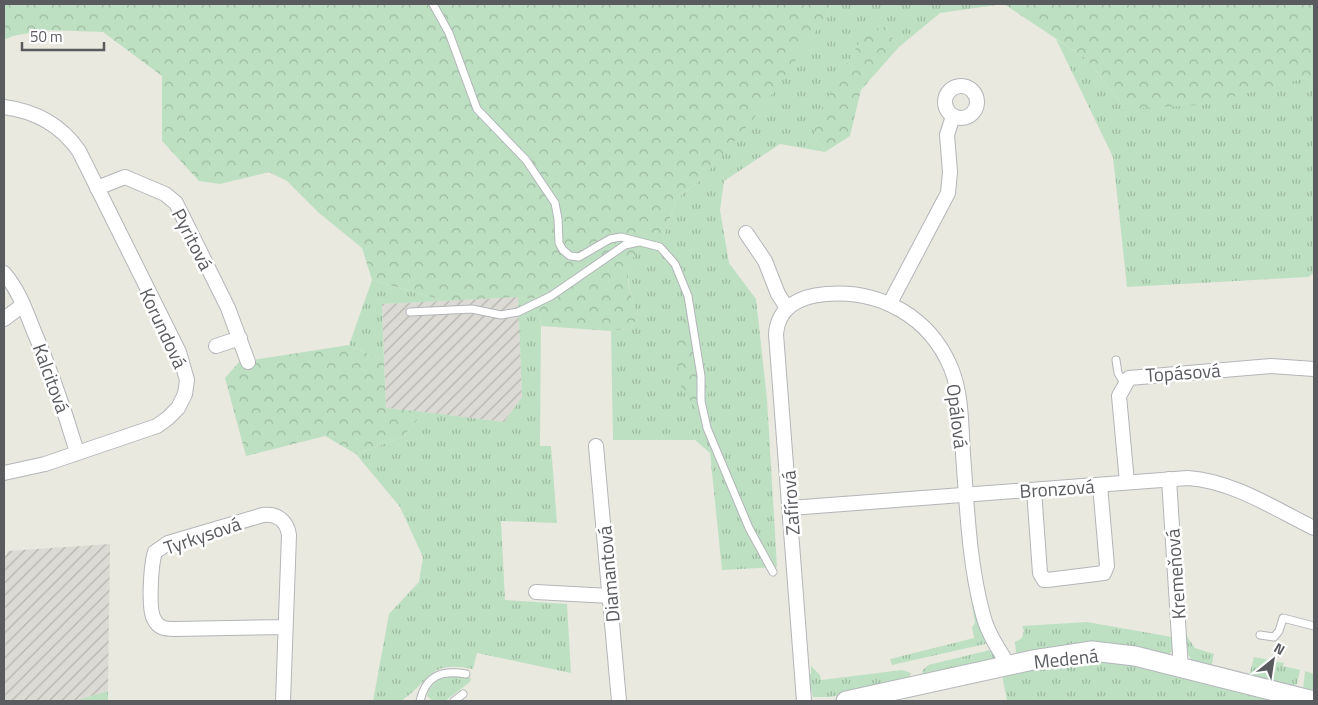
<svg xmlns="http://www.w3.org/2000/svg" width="1318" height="705" font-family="'Titillium Web',sans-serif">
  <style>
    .industrial { fill: url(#industrial-furrows) }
    .grass { fill: url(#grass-tufts) }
    .forest { fill: url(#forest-crowns) }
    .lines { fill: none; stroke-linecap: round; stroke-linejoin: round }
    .lane-casing { stroke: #b3b5b9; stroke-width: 9 }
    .street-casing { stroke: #b3b5b9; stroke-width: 16 }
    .secondary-casing { stroke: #b4b6bb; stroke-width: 21 }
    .lane { stroke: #fff; stroke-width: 7 }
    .street { stroke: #fff; stroke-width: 14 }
    .secondary { stroke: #fff; stroke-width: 19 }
    .labels { text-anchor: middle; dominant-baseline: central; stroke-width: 5; stroke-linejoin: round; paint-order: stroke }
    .street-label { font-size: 19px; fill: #595b5f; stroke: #fff }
  </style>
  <defs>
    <pattern id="industrial-furrows" width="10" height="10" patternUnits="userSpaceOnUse" patternTransform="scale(1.25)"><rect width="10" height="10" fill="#dcdad4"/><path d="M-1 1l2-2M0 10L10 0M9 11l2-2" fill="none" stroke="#b5b4af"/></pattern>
    <pattern id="grass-tufts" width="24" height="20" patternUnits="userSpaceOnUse" patternTransform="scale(1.25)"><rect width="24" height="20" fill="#bee0c2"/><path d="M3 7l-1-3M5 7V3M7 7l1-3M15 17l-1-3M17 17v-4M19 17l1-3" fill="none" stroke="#9db9a1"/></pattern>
    <pattern id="forest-crowns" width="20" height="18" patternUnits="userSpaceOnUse" patternTransform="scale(1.25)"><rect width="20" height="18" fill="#bee0c2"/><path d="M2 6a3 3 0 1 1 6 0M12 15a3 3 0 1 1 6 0" fill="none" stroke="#9db9a1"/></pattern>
  </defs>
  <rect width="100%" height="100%" fill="#eae9e0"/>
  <g class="industrial">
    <path d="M 518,297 L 522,397 L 504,422 L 386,408 L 382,304 Z"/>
    <path d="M 110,544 L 108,691 L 74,701 L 4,701 L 4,558 L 8,551 Z"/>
  </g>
  <g class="grass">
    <path d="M 831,4 L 1004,4 L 940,13 L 899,47 L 885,27 L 814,135 L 825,152 L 780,144 L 724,181 L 720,210 L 729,263 L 756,299 L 767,399 L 777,567 L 722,570 L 710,453 L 695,440 L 613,440 L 611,331 L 630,329 L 638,317 C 632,296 619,269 638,250 C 644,245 655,241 663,238 L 677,198 L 701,180 L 829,12 Z"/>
    <path d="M 1056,39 L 1088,60 L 1125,109 L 1306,78 L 1314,84 L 1314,273 L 1308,277 L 1127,287 L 1113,157 Z"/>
    <path d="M 372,280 L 445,301 L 382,304 L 384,361 L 349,345 Z"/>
    <path d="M 550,290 L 539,311 L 541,326 L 540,446 L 551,446 L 557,523 L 501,521 L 505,600 L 567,604 L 571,673 L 477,653 L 473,669 C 428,660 434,678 401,701 L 373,701 L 389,614 L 419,582 L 423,557 L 400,507 L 356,454 L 403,437 L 424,412 L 504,422 L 522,397 L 518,297 L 533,299 Z"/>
    <path d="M 974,592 L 987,642 L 985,644 L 892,665 L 890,659 L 974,638 L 972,627 L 975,623 L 970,593 Z"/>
    <path d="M 1087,622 L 1172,637 L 1172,651 L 1168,656 L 1021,657 L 1016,652 L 1015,642 L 1022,638 L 1024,631 L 1022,626 Z"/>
    <path d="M 1186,635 L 1195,648 L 1214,654 L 1211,668 C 1187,661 1188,659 1186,635 Z"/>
    <path d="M 990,650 L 996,656 L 995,660 L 923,675 L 922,671 L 928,665 Z"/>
    <path d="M 1254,657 L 1284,663 L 1283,666 L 1300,670 L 1297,684 L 1290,689 L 1249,676 Z"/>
    <path d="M 1115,658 L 1290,701 L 1007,701 L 1002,675 L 1067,660 Z"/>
    <path d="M 811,666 L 820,675 L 821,680 L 902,670 L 911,673 L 908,681 L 862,693 L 828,697 L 813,697 L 808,675 L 811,674 Z"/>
    <path d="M 1305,671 L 1314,674 L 1314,694 L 1303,690 Z"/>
    <path d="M 453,675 L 471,678 L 470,682 L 445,701 L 433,701 L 427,696 C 430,684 440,676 453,675 Z"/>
    <path d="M 108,691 L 108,701 L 74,701 Z"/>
  </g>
  <g class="forest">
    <path d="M 4,4 L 831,4 L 829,12 L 760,111 L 701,180 L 677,198 L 663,238 L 646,249 L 638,250 C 620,276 630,289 638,317 L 630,329 L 611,331 L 541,326 L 539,311 L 549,291 L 533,299 L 518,297 L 445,301 L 372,280 L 362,248 L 319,213 L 287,181 L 269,172 L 220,184 L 199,181 L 162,141 L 162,76 L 103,32 L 45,30 L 13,36 L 4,40 Z"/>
    <path d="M 1004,4 L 1314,4 L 1314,84 L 1306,78 L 1202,105 L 1125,109 L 1088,60 Z"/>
    <path d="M 885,27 L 899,47 L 861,90 L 850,136 L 825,152 L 814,135 L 816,118 L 866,31 Z"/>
    <path d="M 688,315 L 700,318 L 702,330 L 709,407 L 700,415 L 681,387 L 677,361 L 680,322 Z"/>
    <path d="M 349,345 L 384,361 L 386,408 L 424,412 L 403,437 L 356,454 L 325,436 L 246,456 L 225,378 L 239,362 Z"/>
  </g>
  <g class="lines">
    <defs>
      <g id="lane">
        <path d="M 433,4 L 449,33 L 477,109 L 526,160 L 555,203 L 558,219 L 559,243 L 563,250 L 570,256 L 579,257 L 610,239 L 621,237 L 660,247 L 675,264 L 688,296 L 701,376 L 701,401 L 707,428 L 749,528 L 773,572"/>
        <path d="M 410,312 L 472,309 L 501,315 L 518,312 L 551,296 L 625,245 L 639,242"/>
        <path d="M 1116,360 L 1118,373 L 1124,383"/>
        <path d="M 1260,635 L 1274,637 L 1279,631 L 1283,618 L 1314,626"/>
        <path d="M 420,701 C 426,675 442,670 466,674"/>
        <path d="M 454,701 L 463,694"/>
      </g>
      <g id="street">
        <circle cx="961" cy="102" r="16"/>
        <path d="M 4,107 C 35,111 61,125 79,151 L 179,352 L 187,380 L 185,394 L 178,408 L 168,418 L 157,426 L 45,464 L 4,473"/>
        <path d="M 97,188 L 125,177 L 165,194 L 176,203 L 228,308 L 248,362"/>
        <path d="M 746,233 L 765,261 L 778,294 L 787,308"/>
        <path d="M 4,273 C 17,288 24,306 31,324 C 49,366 64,409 77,452"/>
        <path d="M 890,303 L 948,193 L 950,172 L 947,135 L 953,116"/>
        <path d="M 4,319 L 23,305"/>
        <path d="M 216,346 L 240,338"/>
        <path d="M 596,446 L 619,701"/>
        <path d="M 1169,479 L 1181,669"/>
        <path d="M 1127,482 L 1119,396 L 1129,378 L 1271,366 L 1314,369"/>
        <path d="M 1034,490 L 1040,573 L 1044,580 L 1047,580 L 1104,573 L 1107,566 L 1100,485"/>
        <path d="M 790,508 L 1188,478 C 1233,481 1275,509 1314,528"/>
        <path d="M 536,592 L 610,596"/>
        <path d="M 283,701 L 289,535 C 287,521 277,513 263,515 L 168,543 L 155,552 C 151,564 148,609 154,619 C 158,628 165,629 174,629 L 285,627"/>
        <path d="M 804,701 L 776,334 C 778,306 801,296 826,294 C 880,289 930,317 951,368 C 962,395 961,425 963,454 C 967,507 969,564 983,615 C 988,634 999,650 1009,666"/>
      </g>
      <path id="secondary" d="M 846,701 L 1033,660 L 1092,651 L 1135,656 L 1314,701"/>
    </defs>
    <use href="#lane" class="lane-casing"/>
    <use href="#street" class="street-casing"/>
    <use href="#secondary" class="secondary-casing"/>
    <use href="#lane" class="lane"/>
    <use href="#street" class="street"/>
    <use href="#secondary" class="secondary"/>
  </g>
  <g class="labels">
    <g class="street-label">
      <text transform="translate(193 239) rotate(63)">Pyritová</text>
      <text transform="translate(164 328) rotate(65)">Korundová</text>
      <text transform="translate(1183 372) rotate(-4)">Topásová</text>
      <text transform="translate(52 378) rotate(70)">Kalcitová</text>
      <text transform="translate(958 416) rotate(83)">Opálová</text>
      <text transform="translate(1057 488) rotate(-4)">Bronzová</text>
      <text transform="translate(790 503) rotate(-94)">Zafírová</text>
      <text transform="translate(202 535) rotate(-19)">Tyrkysová</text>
      <text transform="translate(608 574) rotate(-95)">Diamantová</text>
      <text transform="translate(1175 574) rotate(-94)">Kremeňová</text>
      <text transform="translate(1066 658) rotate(-6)">Medená</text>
    </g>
  </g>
  <rect width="1318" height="705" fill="none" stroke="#595b5f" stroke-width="10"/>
  <g transform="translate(1273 660) rotate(30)" stroke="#ffffff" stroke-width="4" paint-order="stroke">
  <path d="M0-4L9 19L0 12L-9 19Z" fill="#595b5f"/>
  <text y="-8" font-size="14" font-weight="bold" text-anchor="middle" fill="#595b5f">N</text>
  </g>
  <path d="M22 42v8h82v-8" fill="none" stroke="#595b5f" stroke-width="2.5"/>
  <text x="30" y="42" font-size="15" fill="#595b5f" stroke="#ffffff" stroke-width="4" paint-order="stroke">50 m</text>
</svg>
